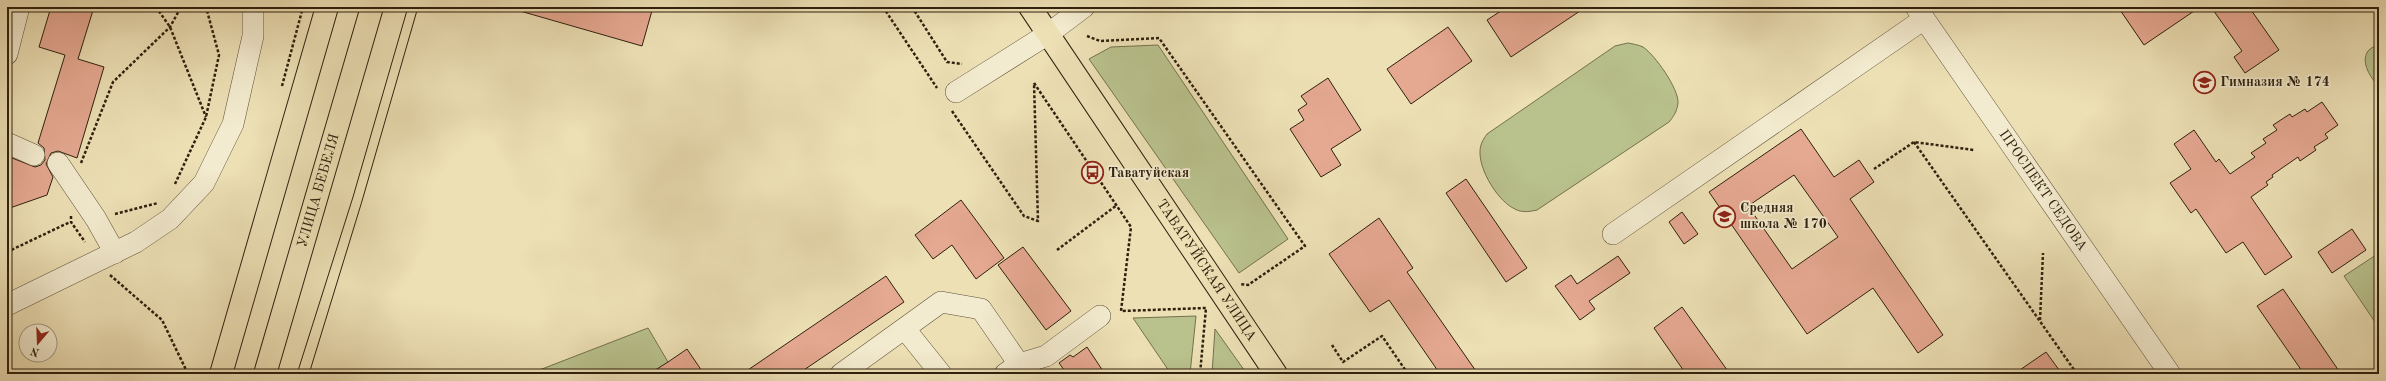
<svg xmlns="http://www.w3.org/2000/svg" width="2386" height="381" font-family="'Old Standard TT',serif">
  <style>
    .green { fill: #b9c28d; stroke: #74714e }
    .building { fill: #e5a891; stroke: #2e200e; fill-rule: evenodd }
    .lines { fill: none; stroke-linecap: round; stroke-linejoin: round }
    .minor-casing { stroke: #5e5038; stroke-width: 22 }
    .major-casing { stroke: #2e200e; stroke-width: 24 }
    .path { stroke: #2e200e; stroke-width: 2.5; stroke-dasharray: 3 2; stroke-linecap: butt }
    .minor { stroke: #f3ebcf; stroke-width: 21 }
    .major { stroke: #ede0b5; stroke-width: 22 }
    .tram { stroke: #2e200e; stroke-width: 1 }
    .labels { text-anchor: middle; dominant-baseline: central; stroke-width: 3.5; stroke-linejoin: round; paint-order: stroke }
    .poi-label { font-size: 14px; font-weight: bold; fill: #2e200e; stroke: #f3ebcf; text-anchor: start }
    .street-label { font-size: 14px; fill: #2e200e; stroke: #f3ebcf }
  </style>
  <rect width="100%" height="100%" fill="#ede0b5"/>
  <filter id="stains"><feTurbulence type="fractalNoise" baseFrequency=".005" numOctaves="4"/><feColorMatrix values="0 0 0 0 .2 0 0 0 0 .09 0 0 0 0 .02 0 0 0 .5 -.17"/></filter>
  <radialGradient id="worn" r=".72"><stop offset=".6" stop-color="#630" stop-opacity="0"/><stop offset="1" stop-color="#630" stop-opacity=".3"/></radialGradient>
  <g class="green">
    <path d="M 1628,43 C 1633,44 1639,45 1643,47 C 1655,55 1679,89 1678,103 C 1677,111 1674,116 1669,122 L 1537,210 C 1528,212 1521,213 1513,208 C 1496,199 1475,164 1481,145 C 1482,141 1485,137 1487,134 L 1615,46 Z"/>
    <path d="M 2379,44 L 2379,86 C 2371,79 2360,62 2368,51 C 2370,48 2376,46 2379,44 Z"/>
    <path d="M 1158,45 L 1288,239 L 1239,273 L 1089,59 L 1111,47 Z"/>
    <path d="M 2379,253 L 2379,328 L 2344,276 Z"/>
    <path d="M 1196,316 L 1190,374 L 1171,374 L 1133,318 Z"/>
    <path d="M 648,328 L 668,362 L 651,374 L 529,374 Z"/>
    <path d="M 1215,329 L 1247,374 L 1212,374 Z"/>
  </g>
  <g class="building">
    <path d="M 51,7 L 94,7 L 78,59 L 104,67 L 77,158 L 58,151 L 51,153 L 46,164 L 53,177 L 47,195 L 7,209 L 7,156 L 35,167 L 41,165 L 45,160 L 44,148 L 38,143 L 65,55 L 39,47 Z"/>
    <path d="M 521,7 L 653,7 L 642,46 L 520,11 Z"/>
    <path d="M 1507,7 L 1586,7 L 1511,57 L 1487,20 Z"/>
    <path d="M 2118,7 L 2200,7 L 2144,45 Z"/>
    <path d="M 2211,7 L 2249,7 L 2279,50 L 2245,73 L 2234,57 L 2242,51 Z"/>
    <path d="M 1448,27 L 1472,61 L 1411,104 L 1387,69 Z"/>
    <path d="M 1328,78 L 1361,130 L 1331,149 L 1341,165 L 1321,177 L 1290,129 L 1304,120 L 1298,110 L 1307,104 L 1301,96 Z"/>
    <path d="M 2322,102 L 2338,125 L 2325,134 L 2328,138 L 2314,147 L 2316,150 L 2300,161 L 2298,157 L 2272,175 L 2273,177 L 2266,182 L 2268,185 L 2251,197 L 2292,257 L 2265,275 L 2243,242 L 2226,253 L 2196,209 L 2191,213 L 2170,183 L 2191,169 L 2174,144 L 2194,130 L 2216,162 L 2219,159 L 2230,174 L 2255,157 L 2251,153 L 2266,143 L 2263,139 L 2277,130 L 2273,125 L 2290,114 L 2292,117 L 2305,109 L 2307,112 Z"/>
    <path d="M 1801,129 L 1834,177 L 1859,160 L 1874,182 L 1850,199 L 1943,335 L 1918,353 L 1873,288 L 1807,334 L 1709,192 ZM 1794,175 L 1838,237 L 1792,269 L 1748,206 Z"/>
    <path d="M 1466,179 L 1527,268 L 1506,282 L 1446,193 Z"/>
    <path d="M 961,200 L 1004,258 L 976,279 L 952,245 L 933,259 L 915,235 Z"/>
    <path d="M 1682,212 L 1698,234 L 1684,244 L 1669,222 Z"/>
    <path d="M 1379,218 L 1413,268 L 1407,272 L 1478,374 L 1440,374 L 1389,300 L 1370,312 L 1329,254 Z"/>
    <path d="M 2352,229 L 2366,250 L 2332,273 L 2318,252 Z"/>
    <path d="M 1023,247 L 1071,311 L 1046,330 L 998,265 Z"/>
    <path d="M 1618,256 L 1630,273 L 1589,301 L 1595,309 L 1580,320 L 1555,286 L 1571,275 L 1577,284 Z"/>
    <path d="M 886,276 L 904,302 L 798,374 L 742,374 Z"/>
    <path d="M 2283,289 L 2341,374 L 2304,374 L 2257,306 Z"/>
    <path d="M 1682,307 L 1730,374 L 1686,374 L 1654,328 Z"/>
    <path d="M 1087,347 L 1105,374 L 1067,374 L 1059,363 L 1070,355 L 1073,357 Z"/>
    <path d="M 687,349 L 704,374 L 649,374 L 668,362 Z"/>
    <path d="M 2046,352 L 2062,374 L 2014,374 Z"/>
  </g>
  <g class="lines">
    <defs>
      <g id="minor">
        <path id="s1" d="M 1916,7 L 2170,374"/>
        <path d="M 7,54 L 19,7"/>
        <path d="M 956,92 L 1048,34 L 1084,7"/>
        <path d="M 7,143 L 34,155"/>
        <path d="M 58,163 L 96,219 L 115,253"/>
        <path d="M 1613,234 L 1924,19"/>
        <path d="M 7,305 L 136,242 L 170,219 L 204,183 L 233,124 L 253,36 L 253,7"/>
        <path d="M 905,329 L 941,374"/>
        <path d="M 841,374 L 941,302 L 981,309 L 1019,364"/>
        <path d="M 1005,374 L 1019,364 L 1046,356 L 1100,316"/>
      </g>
      <g id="major">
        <path id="s2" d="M 1030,7 L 1276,374"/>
        <path d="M 221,374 L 327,7"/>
        <path id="s3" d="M 265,374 L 372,7"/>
      </g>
    </defs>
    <use href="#minor" class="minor-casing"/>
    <use href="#major" class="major-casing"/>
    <g class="path">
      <path d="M 156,7 L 170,27 L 206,117"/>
      <path d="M 883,7 L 937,88"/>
      <path d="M 912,7 L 947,62 L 962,64"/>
      <path d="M 1087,36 L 1100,41 L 1159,38 L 1305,246 L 1248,285 L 1240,284"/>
      <path d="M 1034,83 L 1131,227 L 1121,311 L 1206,308 L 1200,374"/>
      <path d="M 282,86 L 303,7"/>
      <path d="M 952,111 L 1024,216 L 1038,221 L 1034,83"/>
      <path d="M 1914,142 L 2077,374"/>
      <path d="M 81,163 L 113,82 L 170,27 L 181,7"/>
      <path d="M 1874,169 L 1914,142 L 1974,150"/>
      <path d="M 175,184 L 206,117 L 219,55 L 206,7"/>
      <path d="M 115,214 L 158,203"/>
      <path d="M 71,216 L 71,222 L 85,242"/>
      <path d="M 1057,250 L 1117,205"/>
      <path d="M 7,252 L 70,222"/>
      <path d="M 110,275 L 162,320 L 188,374"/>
      <path d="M 2040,320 L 2043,253"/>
      <path d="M 1332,345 L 1343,362 L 1382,336 L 1408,374"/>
    </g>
    <use href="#minor" class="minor"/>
    <use href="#major" class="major"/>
    <g class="tram">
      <path d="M 297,374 L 353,197 L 408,7"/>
      <path d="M 309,374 L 362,201 L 418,7"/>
    </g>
  </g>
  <defs>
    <symbol id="school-ring" viewBox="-11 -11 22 22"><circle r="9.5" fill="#f3ebcf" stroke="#8f2418" stroke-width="1.5"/><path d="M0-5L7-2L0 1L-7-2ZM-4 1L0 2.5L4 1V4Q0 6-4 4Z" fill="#8f2418"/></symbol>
    <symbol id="bus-ring" viewBox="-11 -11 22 22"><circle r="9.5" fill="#f3ebcf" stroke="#8f2418" stroke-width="1.5"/><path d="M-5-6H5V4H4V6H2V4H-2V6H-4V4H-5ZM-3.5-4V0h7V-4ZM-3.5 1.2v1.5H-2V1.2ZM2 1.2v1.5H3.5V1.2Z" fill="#8f2418"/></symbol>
  </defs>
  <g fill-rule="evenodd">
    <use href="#school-ring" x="2192" y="70" width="25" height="25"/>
    <use href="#bus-ring" x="1080" y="160" width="25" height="25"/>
    <use href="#school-ring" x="1712" y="204" width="25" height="25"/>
  </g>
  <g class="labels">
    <g class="poi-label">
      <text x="2220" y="82">Гимназия № 174</text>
      <text x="1108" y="173">Таватуйская</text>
      <text x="1740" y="208">Средняя<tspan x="1740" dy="16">школа № 170</tspan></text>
    </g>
    <g class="street-label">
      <text stroke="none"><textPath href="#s3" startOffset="191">УЛИЦА БЕБЕЛЯ</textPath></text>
      <text stroke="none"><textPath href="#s1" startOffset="223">ПРОСПЕКТ СЕДОВА</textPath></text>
      <text stroke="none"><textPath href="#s2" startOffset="317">ТАВАТУЙСКАЯ УЛИЦА</textPath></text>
    </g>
  </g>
  <rect width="2386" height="381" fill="none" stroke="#ede0b5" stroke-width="24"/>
  <rect x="8" y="8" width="2370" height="365" fill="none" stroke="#2e200e" stroke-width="2"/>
  <rect x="12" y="12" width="2362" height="357" fill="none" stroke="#2e200e"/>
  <g transform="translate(38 343) rotate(199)"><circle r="19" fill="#f3ebcf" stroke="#a49a82"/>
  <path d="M0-3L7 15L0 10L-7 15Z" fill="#8f2418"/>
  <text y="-6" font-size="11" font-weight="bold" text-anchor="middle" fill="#2e200e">N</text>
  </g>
  <rect width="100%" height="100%" filter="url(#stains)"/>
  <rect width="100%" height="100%" fill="url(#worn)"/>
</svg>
